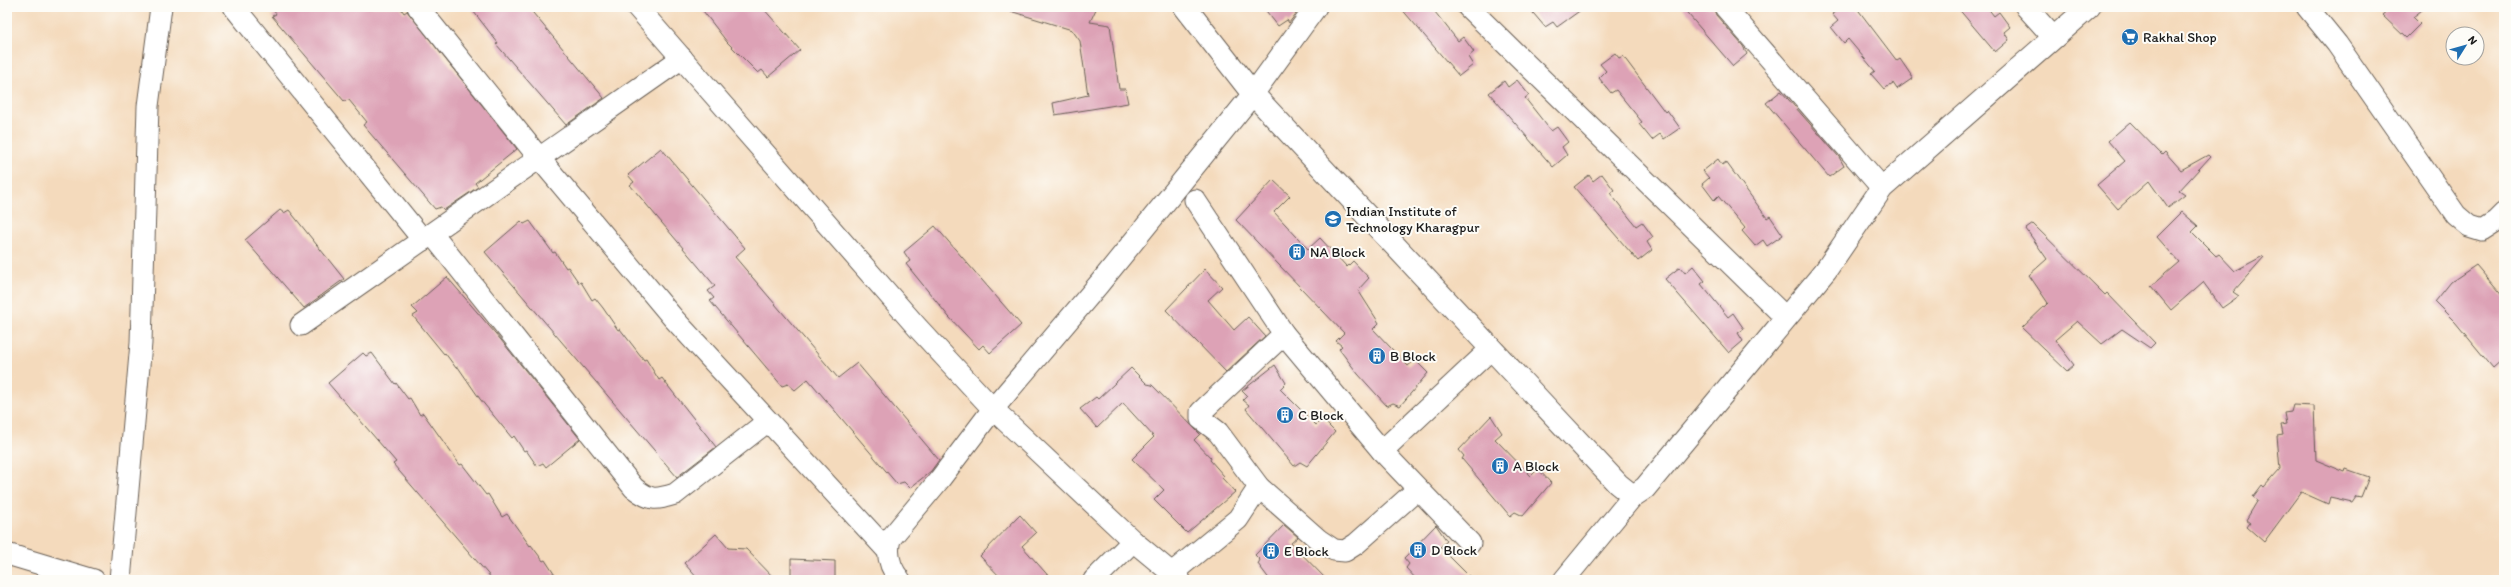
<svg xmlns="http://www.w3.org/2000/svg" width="2511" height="587" font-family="Itim,sans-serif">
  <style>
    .building { fill: #dda2b6 }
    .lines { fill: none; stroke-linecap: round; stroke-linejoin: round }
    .street-casing { stroke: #685e54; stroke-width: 23 }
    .secondary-casing { stroke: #685e54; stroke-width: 24 }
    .street { stroke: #fff; stroke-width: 21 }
    .secondary { stroke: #fff; stroke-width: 22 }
    .labels { text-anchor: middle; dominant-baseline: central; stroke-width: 4; stroke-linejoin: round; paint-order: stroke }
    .poi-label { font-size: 14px; fill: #1c1c1c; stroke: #fdfcf7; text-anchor: start }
  </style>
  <rect width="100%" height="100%" fill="#fdfcf7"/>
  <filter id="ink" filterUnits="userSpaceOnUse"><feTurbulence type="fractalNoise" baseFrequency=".025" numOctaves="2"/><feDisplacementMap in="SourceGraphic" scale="8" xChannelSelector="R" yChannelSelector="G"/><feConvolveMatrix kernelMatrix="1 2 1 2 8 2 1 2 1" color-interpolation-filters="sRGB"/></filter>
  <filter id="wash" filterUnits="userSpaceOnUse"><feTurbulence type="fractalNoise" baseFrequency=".012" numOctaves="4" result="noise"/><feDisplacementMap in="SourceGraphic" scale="16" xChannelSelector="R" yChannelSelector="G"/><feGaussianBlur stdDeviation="0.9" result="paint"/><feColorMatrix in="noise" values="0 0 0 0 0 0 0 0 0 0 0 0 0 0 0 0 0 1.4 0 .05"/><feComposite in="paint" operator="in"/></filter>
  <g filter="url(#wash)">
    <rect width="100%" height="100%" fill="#f4dabc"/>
    <g id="blocks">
      <g class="building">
        <path d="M 271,7 L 400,7 L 404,13 L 407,11 L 517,149 L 475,183 L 478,187 L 444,210 L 441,207 L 435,209 L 363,125 L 367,122 L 349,100 L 344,101 L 272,16 L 276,14 Z"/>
        <path d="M 470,7 L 528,7 L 604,98 L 566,125 L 496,44 L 498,43 Z"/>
        <path d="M 700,7 L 762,7 L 800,50 L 768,77 L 762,70 L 758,73 L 727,42 Z"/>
        <path d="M 1010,7 L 1097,7 L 1090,22 L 1110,25 L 1119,89 L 1125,89 L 1128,103 L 1055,115 L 1053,103 L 1088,95 L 1080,41 L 1072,30 L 1010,11 Z"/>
        <path d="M 1263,7 L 1301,7 L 1289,23 L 1287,20 L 1278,26 Z"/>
        <path d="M 1400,7 L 1431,7 L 1458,41 L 1463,37 L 1474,52 L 1468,57 L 1473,65 L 1459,76 Z"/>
        <path d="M 1528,7 L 1585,7 L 1557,27 L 1553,22 L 1545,27 Z"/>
        <path d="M 1682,7 L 1713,7 L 1716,15 L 1743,46 L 1747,54 L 1733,66 Z"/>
        <path d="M 1842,7 L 1856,7 L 1897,61 L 1900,59 L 1913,78 L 1897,89 L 1893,83 L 1884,89 L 1871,74 L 1875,71 L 1848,39 L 1844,43 L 1831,27 L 1838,21 L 1832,14 Z"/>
        <path d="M 1957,7 L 1987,7 L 1994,16 L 1999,12 L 2010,27 L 2004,32 L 2009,40 L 1995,52 Z"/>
        <path d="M 2392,7 L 2426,7 L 2413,17 L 2420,24 L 2406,38 L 2382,15 Z"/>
        <path d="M 1615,53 L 1619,58 L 1623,56 L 1665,112 L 1667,110 L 1680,128 L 1664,139 L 1660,134 L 1652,140 L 1639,124 L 1642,122 L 1616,90 L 1611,93 L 1599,78 L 1606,71 L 1600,64 Z"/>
        <path d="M 1517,80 L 1529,95 L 1525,98 L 1551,131 L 1557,127 L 1568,142 L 1562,147 L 1567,155 L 1553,167 L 1489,93 L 1504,81 L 1508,87 Z"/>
        <path d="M 1781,91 L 1839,157 L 1844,166 L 1829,177 L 1766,103 Z"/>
        <path d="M 2130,122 L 2162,155 L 2165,152 L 2181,170 L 2208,155 L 2210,157 L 2179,191 L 2185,195 L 2168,208 L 2149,181 L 2118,209 L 2097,185 L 2125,161 L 2108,141 Z"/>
        <path d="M 661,148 L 745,248 L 735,257 L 838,378 L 857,363 L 939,460 L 931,471 L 910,488 L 904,482 L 897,484 L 808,379 L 795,390 L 788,384 L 782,386 L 710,301 L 714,298 L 708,291 L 715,286 L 630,185 L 634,182 L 628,175 Z"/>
        <path d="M 1718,159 L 1722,165 L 1726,162 L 1767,218 L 1770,216 L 1783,235 L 1767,246 L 1763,240 L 1755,246 L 1742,231 L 1745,228 L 1718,196 L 1714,200 L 1702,184 L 1709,178 L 1703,171 Z"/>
        <path d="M 1602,174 L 1614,190 L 1610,193 L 1636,226 L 1642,222 L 1653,237 L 1647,242 L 1652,250 L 1638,261 L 1574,187 L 1589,175 L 1593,181 Z"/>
        <path d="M 1273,180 L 1290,196 L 1274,212 L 1308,249 L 1320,238 L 1347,267 L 1353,261 L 1369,278 L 1358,290 L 1379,323 L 1373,329 L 1408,366 L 1415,360 L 1428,373 L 1400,406 L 1393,403 L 1387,406 L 1358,374 L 1339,349 L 1342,346 L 1336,341 L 1344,333 L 1236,220 Z"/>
        <path d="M 280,210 L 284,213 L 289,210 L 344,279 L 304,308 L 245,240 Z"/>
        <path d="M 2182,212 L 2198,226 L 2192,232 L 2216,256 L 2219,254 L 2235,271 L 2263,256 L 2264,257 L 2233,292 L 2239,296 L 2222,308 L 2203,282 L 2171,310 L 2151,286 L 2179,262 L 2157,237 Z"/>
        <path d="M 521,221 L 524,224 L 530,221 L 553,253 L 555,252 L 566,268 L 568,267 L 579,283 L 581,282 L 592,300 L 595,298 L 603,308 L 618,330 L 620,329 L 644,360 L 646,359 L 659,380 L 662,378 L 668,386 L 716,447 L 677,477 L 485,252 Z"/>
        <path d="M 2033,224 L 2105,295 L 2107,293 L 2155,343 L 2150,348 L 2122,329 L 2102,344 L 2077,321 L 2055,340 L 2074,365 L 2067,371 L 2022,328 L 2048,303 L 2029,275 L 2047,259 L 2026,229 Z"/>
        <path d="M 935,226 L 1021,325 L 990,353 L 983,345 L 979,349 L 949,317 L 906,264 L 910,261 L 904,252 Z"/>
        <path d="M 2476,265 L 2504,298 L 2504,358 L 2493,368 L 2455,322 L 2435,302 L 2451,282 Z"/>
        <path d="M 1693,266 L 1705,281 L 1701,284 L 1728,317 L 1733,313 L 1744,329 L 1738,333 L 1743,341 L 1729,353 L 1665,279 L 1680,267 L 1685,273 Z"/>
        <path d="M 1205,269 L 1222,287 L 1208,300 L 1234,330 L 1248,317 L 1265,336 L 1226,372 L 1166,310 Z"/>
        <path d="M 447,277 L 501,340 L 580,439 L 546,467 L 543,463 L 537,466 L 526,450 L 524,451 L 514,436 L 512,438 L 480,399 L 458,367 L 456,368 L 445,353 L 444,354 L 413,316 L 418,313 L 412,307 Z"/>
        <path d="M 363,353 L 366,356 L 372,353 L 395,384 L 396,383 L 408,399 L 410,398 L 420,415 L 423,413 L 460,465 L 462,464 L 486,495 L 488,494 L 502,517 L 507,514 L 530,546 L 531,545 L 543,561 L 545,560 L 558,580 L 493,580 L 393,464 L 396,462 L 328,383 Z"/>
        <path d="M 1275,365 L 1286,383 L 1280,389 L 1316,425 L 1322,419 L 1335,432 L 1307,466 L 1300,462 L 1294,466 L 1246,409 L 1249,405 L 1243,400 L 1247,396 L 1242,391 Z"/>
        <path d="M 1131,368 L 1147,384 L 1152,385 L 1200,434 L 1194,440 L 1211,458 L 1210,460 L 1224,476 L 1222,478 L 1235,492 L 1187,533 L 1154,500 L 1164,490 L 1132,459 L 1154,437 L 1123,403 L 1097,428 L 1080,409 L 1096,397 L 1098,399 Z"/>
        <path d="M 2293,405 L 2314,406 L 2316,460 L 2345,472 L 2346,469 L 2369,477 L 2361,497 L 2356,496 L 2352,502 L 2330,497 L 2328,504 L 2301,492 L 2264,542 L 2247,527 L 2250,523 L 2246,520 L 2258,500 L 2253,497 L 2262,485 L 2264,487 L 2280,469 L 2277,436 L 2283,435 L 2281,425 L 2286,424 L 2284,413 L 2291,412 Z"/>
        <path d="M 1491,416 L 1502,433 L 1495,439 L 1531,476 L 1538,469 L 1551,483 L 1523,516 L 1515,512 L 1510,516 L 1462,459 L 1464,456 L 1459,450 Z"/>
        <path d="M 1020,515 L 1036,533 L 1022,546 L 1052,580 L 1003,580 L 980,556 Z"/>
        <path d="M 1284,525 L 1298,537 L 1291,543 L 1327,580 L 1270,580 L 1258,564 L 1260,560 L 1255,555 Z"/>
        <path d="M 1436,525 L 1447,541 L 1440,547 L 1473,580 L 1417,580 L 1406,568 L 1409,564 L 1404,558 Z"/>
        <path d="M 716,534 L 728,548 L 746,549 L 776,580 L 698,579 L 684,563 Z"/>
        <path d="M 791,559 L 835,561 L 835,580 L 791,580 Z"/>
      </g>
    </g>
  </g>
  <g filter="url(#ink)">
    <use href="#blocks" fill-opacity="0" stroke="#685e54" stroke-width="1"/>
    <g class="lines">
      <defs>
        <g id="street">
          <path d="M 234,7 L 423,240"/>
          <path d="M 418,7 L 540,159 L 674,319 L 887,550"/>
          <path d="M 637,7 L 917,327 L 993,409 L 1133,541 L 1180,580"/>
          <path d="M 1468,7 L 1786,318"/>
          <path d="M 1725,7 L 1882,188"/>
          <path d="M 2026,7 L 2054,38"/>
          <path d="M 2307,7 L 2337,44 L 2456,215 L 2469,226 L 2482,230 L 2496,221 L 2504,213"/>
          <path d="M 1195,200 L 1284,334 L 1382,451 L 1470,543"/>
          <path d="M 432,234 L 634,488 C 651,501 655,500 675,494 L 768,421"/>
          <path d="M 301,325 L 682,58"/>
          <path d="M 1284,334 L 1201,412 L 1201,419 L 1218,432 L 1259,487 L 1319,540 L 1334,550 L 1345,551 L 1356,544 L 1418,489"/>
          <path d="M 1382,451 L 1491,349"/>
          <path d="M 7,554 L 94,580"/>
          <path d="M 1172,573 L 1238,519 L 1259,487"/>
          <path d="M 120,580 L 141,343 L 148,106 L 161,7"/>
          <path d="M 900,580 C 890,568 886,554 890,539 L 940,479 L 993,409 L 1099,284 L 1253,94 L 1316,7"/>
          <path d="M 1094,580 L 1133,541"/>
          <path d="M 1564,580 L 1633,496"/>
        </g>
        <path id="secondary" d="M 1185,7 L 1253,94 L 1618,484 L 1633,496 L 1645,488 L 1826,270 L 1882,188 L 2089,7"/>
      </defs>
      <use href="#street" class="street-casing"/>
      <use href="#secondary" class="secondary-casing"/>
      <use href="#street" class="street"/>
      <use href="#secondary" class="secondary"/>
    </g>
  </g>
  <defs>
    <symbol id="supermarket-disc" viewBox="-11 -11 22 22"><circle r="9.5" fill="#1f6fb2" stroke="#fdfcf7"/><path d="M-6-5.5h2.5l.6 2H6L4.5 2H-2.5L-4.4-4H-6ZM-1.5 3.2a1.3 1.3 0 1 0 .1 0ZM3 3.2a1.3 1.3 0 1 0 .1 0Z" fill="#fff"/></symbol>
    <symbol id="university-disc" viewBox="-11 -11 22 22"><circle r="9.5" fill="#1f6fb2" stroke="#fdfcf7"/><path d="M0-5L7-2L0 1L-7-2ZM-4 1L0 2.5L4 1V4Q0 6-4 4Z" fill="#fff"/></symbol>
    <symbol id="building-disc" viewBox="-11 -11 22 22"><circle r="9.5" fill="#1f6fb2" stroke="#fdfcf7"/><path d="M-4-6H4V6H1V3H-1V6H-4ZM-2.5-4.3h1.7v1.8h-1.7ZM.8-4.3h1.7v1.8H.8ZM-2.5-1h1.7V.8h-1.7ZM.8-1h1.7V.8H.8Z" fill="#fff"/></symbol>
  </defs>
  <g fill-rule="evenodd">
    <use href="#supermarket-disc" x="2120" y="27" width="20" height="20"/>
    <use href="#university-disc" x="1323" y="209" width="20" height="20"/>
    <use href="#building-disc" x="1287" y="242" width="20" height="20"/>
    <use href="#building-disc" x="1367" y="346" width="20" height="20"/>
    <use href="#building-disc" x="1275" y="405" width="20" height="20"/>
    <use href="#building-disc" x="1490" y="456" width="20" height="20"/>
    <use href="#building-disc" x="1408" y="540" width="20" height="20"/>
    <use href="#building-disc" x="1261" y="541" width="20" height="20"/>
  </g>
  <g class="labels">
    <g class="poi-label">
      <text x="2143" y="37">Rakhal Shop</text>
      <text x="1346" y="211">Indian Institute of<tspan x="1346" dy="16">Technology Kharagpur</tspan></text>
      <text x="1310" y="252">NA Block</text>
      <text x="1390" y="356">B Block</text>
      <text x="1298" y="415">C Block</text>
      <text x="1513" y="466">A Block</text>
      <text x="1431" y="550">D Block</text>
      <text x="1284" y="551">E Block</text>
    </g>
  </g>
  <rect width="2511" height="587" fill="none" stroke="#fdfcf7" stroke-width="24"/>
  <g transform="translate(2465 46) rotate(53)"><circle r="19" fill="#fdfcf7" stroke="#a3a29f"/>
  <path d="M0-3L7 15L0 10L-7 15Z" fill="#1f6fb2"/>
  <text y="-6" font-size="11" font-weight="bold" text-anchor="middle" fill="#1c1c1c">N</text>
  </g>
</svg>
